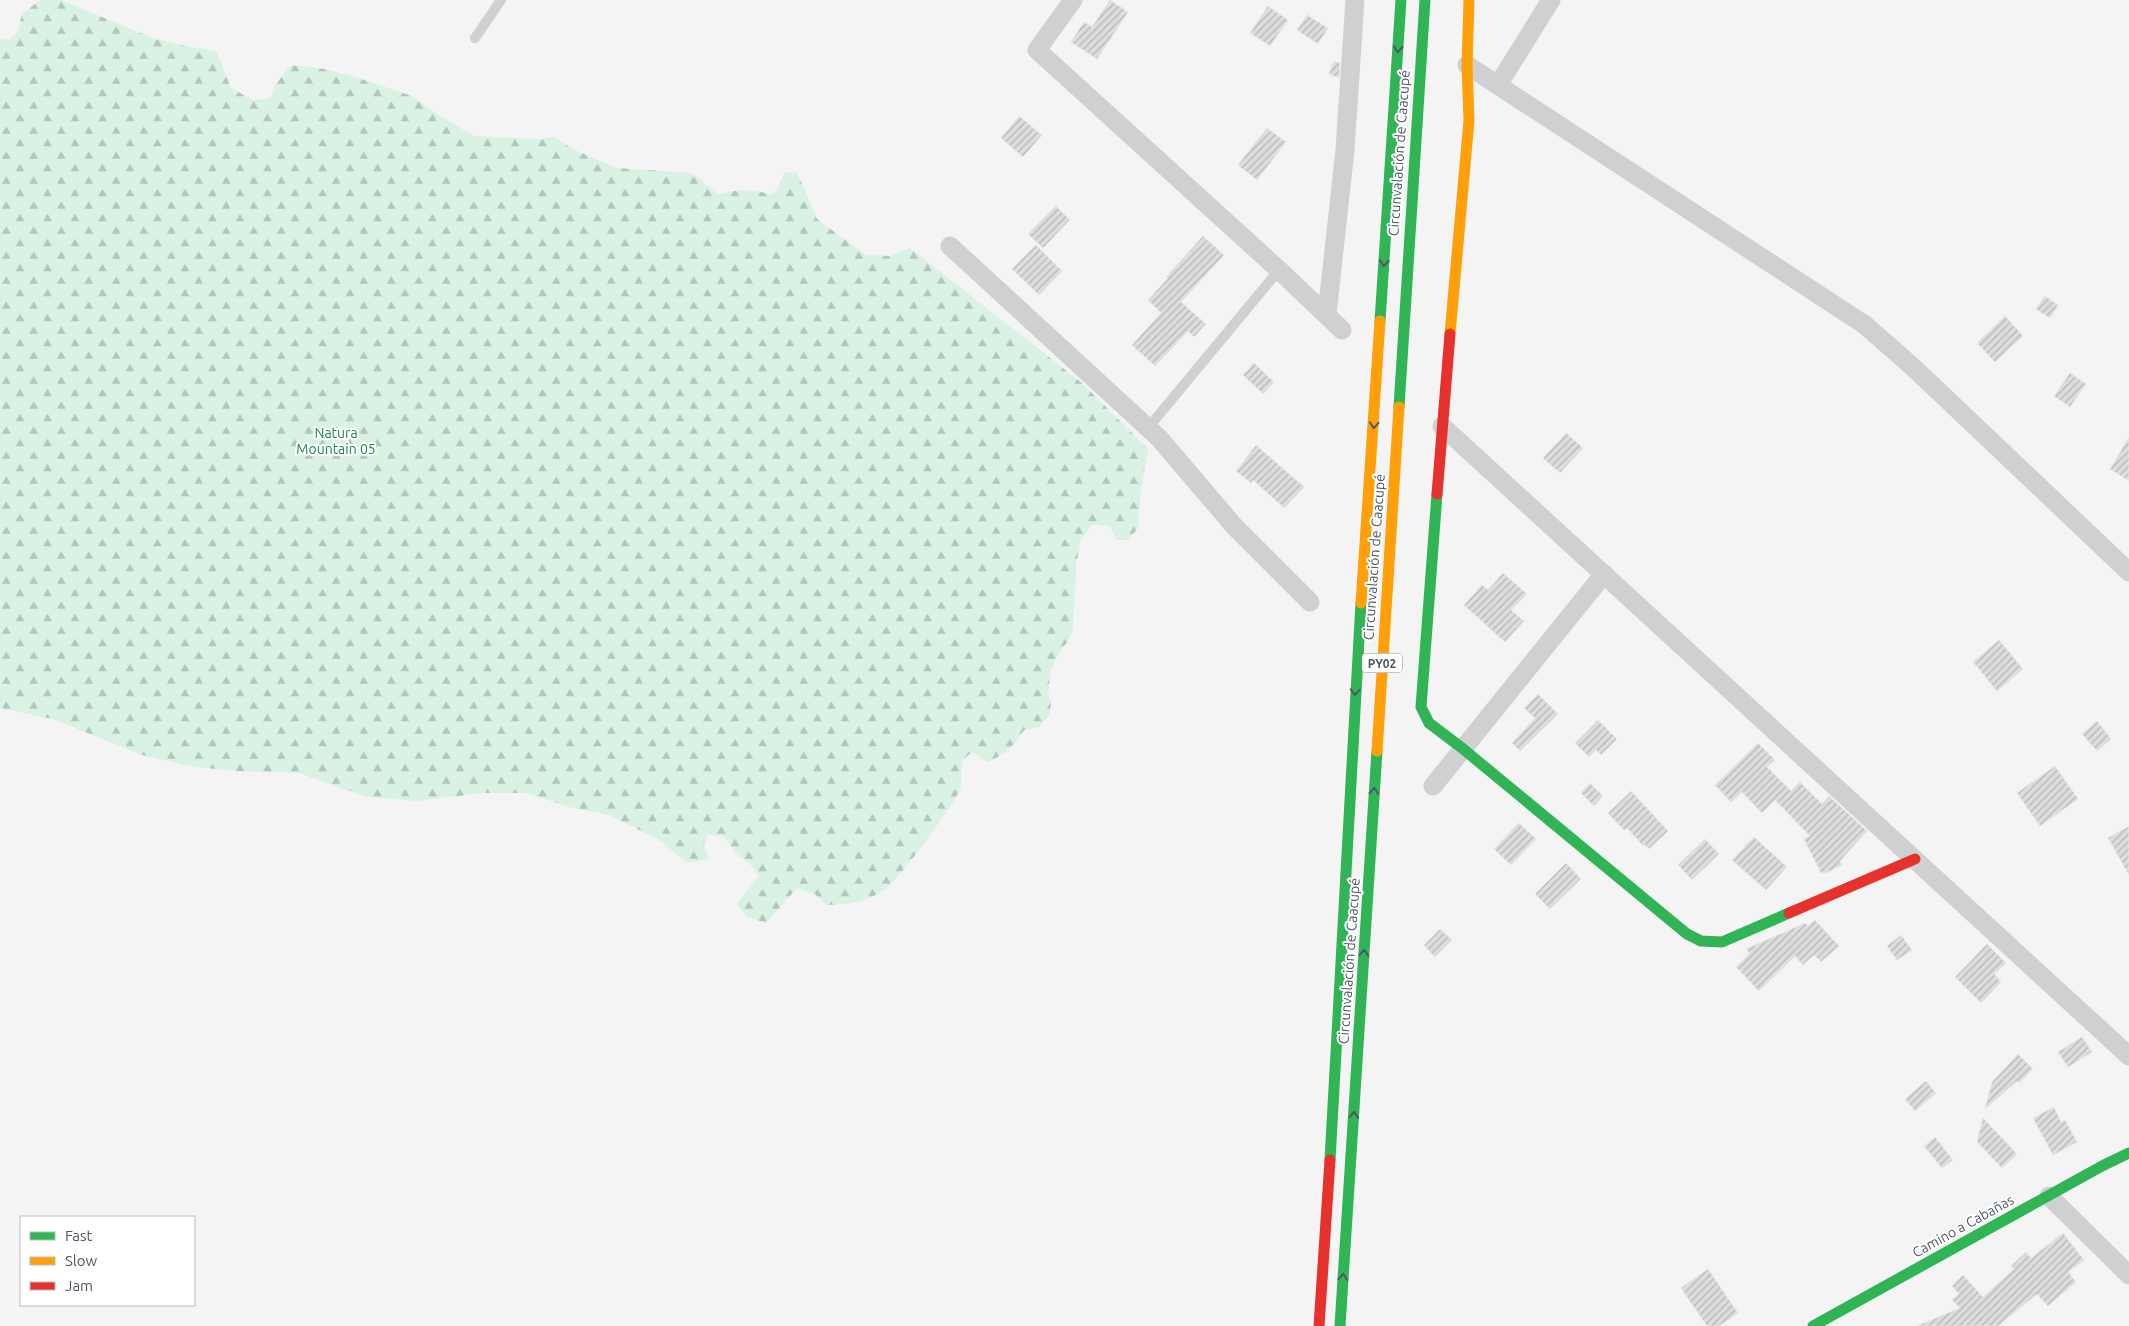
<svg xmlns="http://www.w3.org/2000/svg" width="2129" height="1326" font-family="Ubuntu,sans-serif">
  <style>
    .forest { fill: url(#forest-firs) }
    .building { fill: url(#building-hatch); stroke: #e5e6e7 }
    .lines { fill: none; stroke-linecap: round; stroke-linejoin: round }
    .lane { stroke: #ced0d2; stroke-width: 10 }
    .street { stroke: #ced0d2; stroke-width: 19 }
    .fast { stroke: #30b455; stroke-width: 11 }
    .slow { stroke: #ff9f0a; stroke-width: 11 }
    .jam { stroke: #e5322d; stroke-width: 11 }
    .oneway { stroke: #495b60 }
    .labels { text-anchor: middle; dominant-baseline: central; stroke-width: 4; stroke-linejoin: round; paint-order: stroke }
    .shield { fill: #fff; stroke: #808990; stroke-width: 1 }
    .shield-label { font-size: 12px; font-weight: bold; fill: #4a5661 }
    .street-label { font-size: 14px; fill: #4a5661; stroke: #fff }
    .park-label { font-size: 14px; fill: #17864f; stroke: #fff }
  </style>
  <defs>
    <pattern id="forest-firs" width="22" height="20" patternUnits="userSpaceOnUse" patternTransform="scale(1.25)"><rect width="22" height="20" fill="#d9f2e3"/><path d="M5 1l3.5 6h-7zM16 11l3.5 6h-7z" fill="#b2c7bb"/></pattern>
    <pattern id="building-hatch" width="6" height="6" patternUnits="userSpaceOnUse" patternTransform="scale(1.25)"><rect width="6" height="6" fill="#ddddde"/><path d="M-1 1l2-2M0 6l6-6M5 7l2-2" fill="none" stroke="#b5b6b7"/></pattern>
  </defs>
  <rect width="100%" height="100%" fill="#f4f4f4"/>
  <path class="forest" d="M 40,0 L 61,0 L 153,38 L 185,46 L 216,51 L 231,88 L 253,100 L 271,98 L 276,84 L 291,65 L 324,69 L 355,77 L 412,96 L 437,114 L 474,136 L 540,139 L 554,137 L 575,150 L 617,168 L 692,173 L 718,194 C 737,190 752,188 771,195 L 778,188 L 784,173 L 797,172 L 817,219 L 866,255 L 890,256 L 910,248 L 1082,383 L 1148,449 L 1140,496 L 1138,528 L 1128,540 L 1116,540 L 1110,526 L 1093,524 L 1081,539 L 1076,565 L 1073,629 L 1068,641 L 1058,654 L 1051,669 L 1048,692 L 1051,704 L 1049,716 L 1039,727 L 1024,730 C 1013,747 1006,754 987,762 L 972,752 L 963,760 C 961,766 962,786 960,790 C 950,809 901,878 884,890 C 867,902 846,905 826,905 L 815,894 L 797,888 L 766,923 L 747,917 L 737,904 L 759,876 L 750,864 L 735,853 L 724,836 L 708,834 L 704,846 L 709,859 L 687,863 L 658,839 L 608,815 L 569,807 L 527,793 L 483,793 L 417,801 L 367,797 L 299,773 L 237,771 L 195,767 L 142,755 L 53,719 L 0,708 L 0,39 L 9,40 L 18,31 L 22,14 Z"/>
  <g class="building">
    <path d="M 1110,0 L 1128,12 L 1097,59 L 1071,42 L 1084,22 L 1092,27 Z"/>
    <path d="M 1268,6 L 1288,20 L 1270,46 L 1250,33 Z"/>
    <path d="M 1307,15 L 1328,28 L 1318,44 L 1297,30 Z"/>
    <path d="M 1334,61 L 1340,63 L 1339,78 L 1329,74 Z"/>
    <path d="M 1019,116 L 1042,135 L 1023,157 L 1001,138 Z"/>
    <path d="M 1267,128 L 1286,142 L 1257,180 L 1238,165 Z"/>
    <path d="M 1056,206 L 1070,220 L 1043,248 L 1028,234 Z"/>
    <path d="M 1203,236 L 1224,255 L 1181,302 L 1206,324 L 1194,337 L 1188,331 L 1155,366 L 1132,345 L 1161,313 L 1148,300 L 1168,278 L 1166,277 Z"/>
    <path d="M 1036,245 L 1062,271 L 1039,295 L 1012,269 Z"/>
    <path d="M 2045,296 L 2058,305 L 2050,318 L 2036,309 Z"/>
    <path d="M 2005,316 L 2023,336 L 1995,362 L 1977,343 Z"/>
    <path d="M 1254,363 L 1274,382 L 1263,394 L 1243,375 Z"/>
    <path d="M 2070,373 L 2086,384 L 2070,407 L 2054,396 Z"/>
    <path d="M 1566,433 L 1583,448 L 1560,473 L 1543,458 Z"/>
    <path d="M 2129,437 L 2129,481 L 2110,469 Z"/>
    <path d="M 1256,445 L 1304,487 L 1284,508 L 1253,480 L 1251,483 L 1236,471 Z"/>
    <path d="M 1503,573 L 1527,594 L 1511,610 L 1524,621 L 1505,642 L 1464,605 L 1482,585 L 1488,590 Z"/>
    <path d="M 1999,640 L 2023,669 L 1997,691 L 1973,662 Z"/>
    <path d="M 1538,694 L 1558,714 L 1520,751 L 1512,743 L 1535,718 L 1524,708 Z"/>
    <path d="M 1598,720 L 1617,739 L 1601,755 L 1596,750 L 1589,757 L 1575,743 Z"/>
    <path d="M 2097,721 L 2111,739 L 2097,751 L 2082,734 Z"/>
    <path d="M 1758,743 L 1775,760 L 1767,767 L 1791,791 L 1800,782 L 1822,804 L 1829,796 L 1867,831 L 1840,861 L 1842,865 L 1826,873 L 1821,873 L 1804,839 L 1810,836 L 1775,800 L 1762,813 L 1742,792 L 1731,802 L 1715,785 Z"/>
    <path d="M 2055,766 L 2078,799 L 2040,826 L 2017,793 Z"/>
    <path d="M 1590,783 L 1603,796 L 1594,806 L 1581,793 Z"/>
    <path d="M 1631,791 L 1668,831 L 1649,849 L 1644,844 L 1643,846 L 1627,828 L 1624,830 L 1608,813 Z"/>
    <path d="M 1519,823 L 1536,839 L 1511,865 L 1494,849 Z"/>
    <path d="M 2129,826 L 2129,875 L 2108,838 Z"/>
    <path d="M 1754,837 L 1787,867 L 1766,890 L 1732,860 Z"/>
    <path d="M 1705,839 L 1719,854 L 1692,880 L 1678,865 Z"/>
    <path d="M 1566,863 L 1581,879 L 1550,909 L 1535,894 Z"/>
    <path d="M 1815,920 L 1839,946 L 1821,962 L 1814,955 L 1803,965 L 1795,956 L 1759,991 L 1736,967 L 1750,953 L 1746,949 L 1805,923 L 1808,926 Z"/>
    <path d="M 1440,929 L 1452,940 L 1435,957 L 1424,945 Z"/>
    <path d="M 1901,935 L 1912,950 L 1897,960 L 1887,946 Z"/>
    <path d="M 1987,944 L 2006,963 L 1994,974 L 2001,982 L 1981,1003 L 1955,977 Z"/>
    <path d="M 2082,1037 L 2092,1052 L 2068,1067 L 2058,1052 Z"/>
    <path d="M 2018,1054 L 2033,1069 L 2019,1083 L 2017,1081 L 1985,1109 L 1992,1082 Z"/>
    <path d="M 1926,1081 L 1936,1093 L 1915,1111 L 1905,1099 Z"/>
    <path d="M 2054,1107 L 2061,1122 L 2065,1120 L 2077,1142 L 2053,1155 L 2033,1118 Z"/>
    <path d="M 1983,1118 L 2017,1154 L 2002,1168 L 1977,1142 Z"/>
    <path d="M 1935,1137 L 1953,1160 L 1942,1168 L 1924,1146 Z"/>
    <path d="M 2063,1233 L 2084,1260 L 2068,1272 L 2076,1282 L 2048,1306 L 2037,1294 L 1998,1326 L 1917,1326 L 1960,1308 L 1952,1300 L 1959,1294 L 1952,1286 L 1963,1275 L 1983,1297 L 2014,1269 L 2011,1266 L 2026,1252 L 2031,1258 Z"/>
    <path d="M 1708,1269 L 1738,1313 L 1719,1326 L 1707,1326 L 1681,1288 Z"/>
  </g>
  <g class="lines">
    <g class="lane">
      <path d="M 475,38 L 501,0"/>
      <path d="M 1148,428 L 1279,270"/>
    </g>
    <g class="street">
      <path d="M 1073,0 L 1037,50 L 1279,270 L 1342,330"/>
      <path d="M 1467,65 L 1865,325 L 1914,368 L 2129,572"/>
      <path d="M 1498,85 L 1551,0"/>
      <path d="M 950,246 L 1159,438 L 1234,526 L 1310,602"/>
      <path d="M 1327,314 L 1345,150 L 1355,0"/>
      <path d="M 1442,426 L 2129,1056"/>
      <path d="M 1433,786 L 1604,574"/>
      <path d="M 2049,1196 L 2129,1275"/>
    </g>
    <g class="fast">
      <path d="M 1380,321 L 1401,0"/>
      <path d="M 1399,407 L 1425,0"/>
      <path d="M 1437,494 L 1421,707 L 1429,723 L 1462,748 L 1687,934 L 1701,941 L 1722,942 L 1789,913"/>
      <path d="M 1330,1160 L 1361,603"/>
      <path d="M 1340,1326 L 1377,751"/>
      <path d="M 1813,1326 L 2102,1166 L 2129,1153"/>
    </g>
    <g class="slow">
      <path d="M 1450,334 L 1469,120 L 1467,65 L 1469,0"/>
      <path d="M 1361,603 L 1380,321"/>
      <path d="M 1377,751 L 1399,407"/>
    </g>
    <g class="jam">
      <path d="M 1437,494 L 1450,334"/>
      <path d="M 1789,913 L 1915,859"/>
      <path d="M 1319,1326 L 1330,1160"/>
    </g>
  </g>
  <defs><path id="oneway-chevron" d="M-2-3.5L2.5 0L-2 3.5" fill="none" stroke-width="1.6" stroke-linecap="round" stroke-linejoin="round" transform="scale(1.25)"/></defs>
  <g class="oneway">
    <use href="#oneway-chevron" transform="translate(1398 49) rotate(94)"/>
    <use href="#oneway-chevron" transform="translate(1384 263) rotate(94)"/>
    <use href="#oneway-chevron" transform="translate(1374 425) rotate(94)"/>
    <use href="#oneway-chevron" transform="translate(1355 692) rotate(94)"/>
    <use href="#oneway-chevron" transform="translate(1374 791) rotate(-87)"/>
    <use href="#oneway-chevron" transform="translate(1364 953) rotate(-86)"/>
    <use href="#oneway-chevron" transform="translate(1354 1115) rotate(-86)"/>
    <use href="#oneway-chevron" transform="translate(1343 1277) rotate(-86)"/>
  </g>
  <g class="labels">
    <rect class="shield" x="1362" y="653.5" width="40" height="19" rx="4"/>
    <g class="shield-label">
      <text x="1382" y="663">PY02</text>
    </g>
    <g class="street-label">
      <text transform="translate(1399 153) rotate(-86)">Circunvalación de Caacupé</text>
      <text transform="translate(1374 557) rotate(-86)">Circunvalación de Caacupé</text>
      <text transform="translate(1349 961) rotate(-86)">Circunvalación de Caacupé</text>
      <text transform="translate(1963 1226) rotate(-29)">Camino a Cabañas</text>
    </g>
    <g class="park-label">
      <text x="336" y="433">Natura<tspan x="336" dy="16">Mountain 05</tspan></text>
    </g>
  </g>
  <rect x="20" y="1216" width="175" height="90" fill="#ffffff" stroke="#b7bbc0"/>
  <rect x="30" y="1232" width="25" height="8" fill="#30b455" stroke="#b7bbc0"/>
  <text x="65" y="1241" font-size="15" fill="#4a5661">Fast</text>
  <rect x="30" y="1257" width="25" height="8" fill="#ff9f0a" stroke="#b7bbc0"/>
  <text x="65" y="1266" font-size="15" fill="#4a5661">Slow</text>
  <rect x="30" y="1282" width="25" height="8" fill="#e5322d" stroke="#b7bbc0"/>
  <text x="65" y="1291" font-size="15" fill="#4a5661">Jam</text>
</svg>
